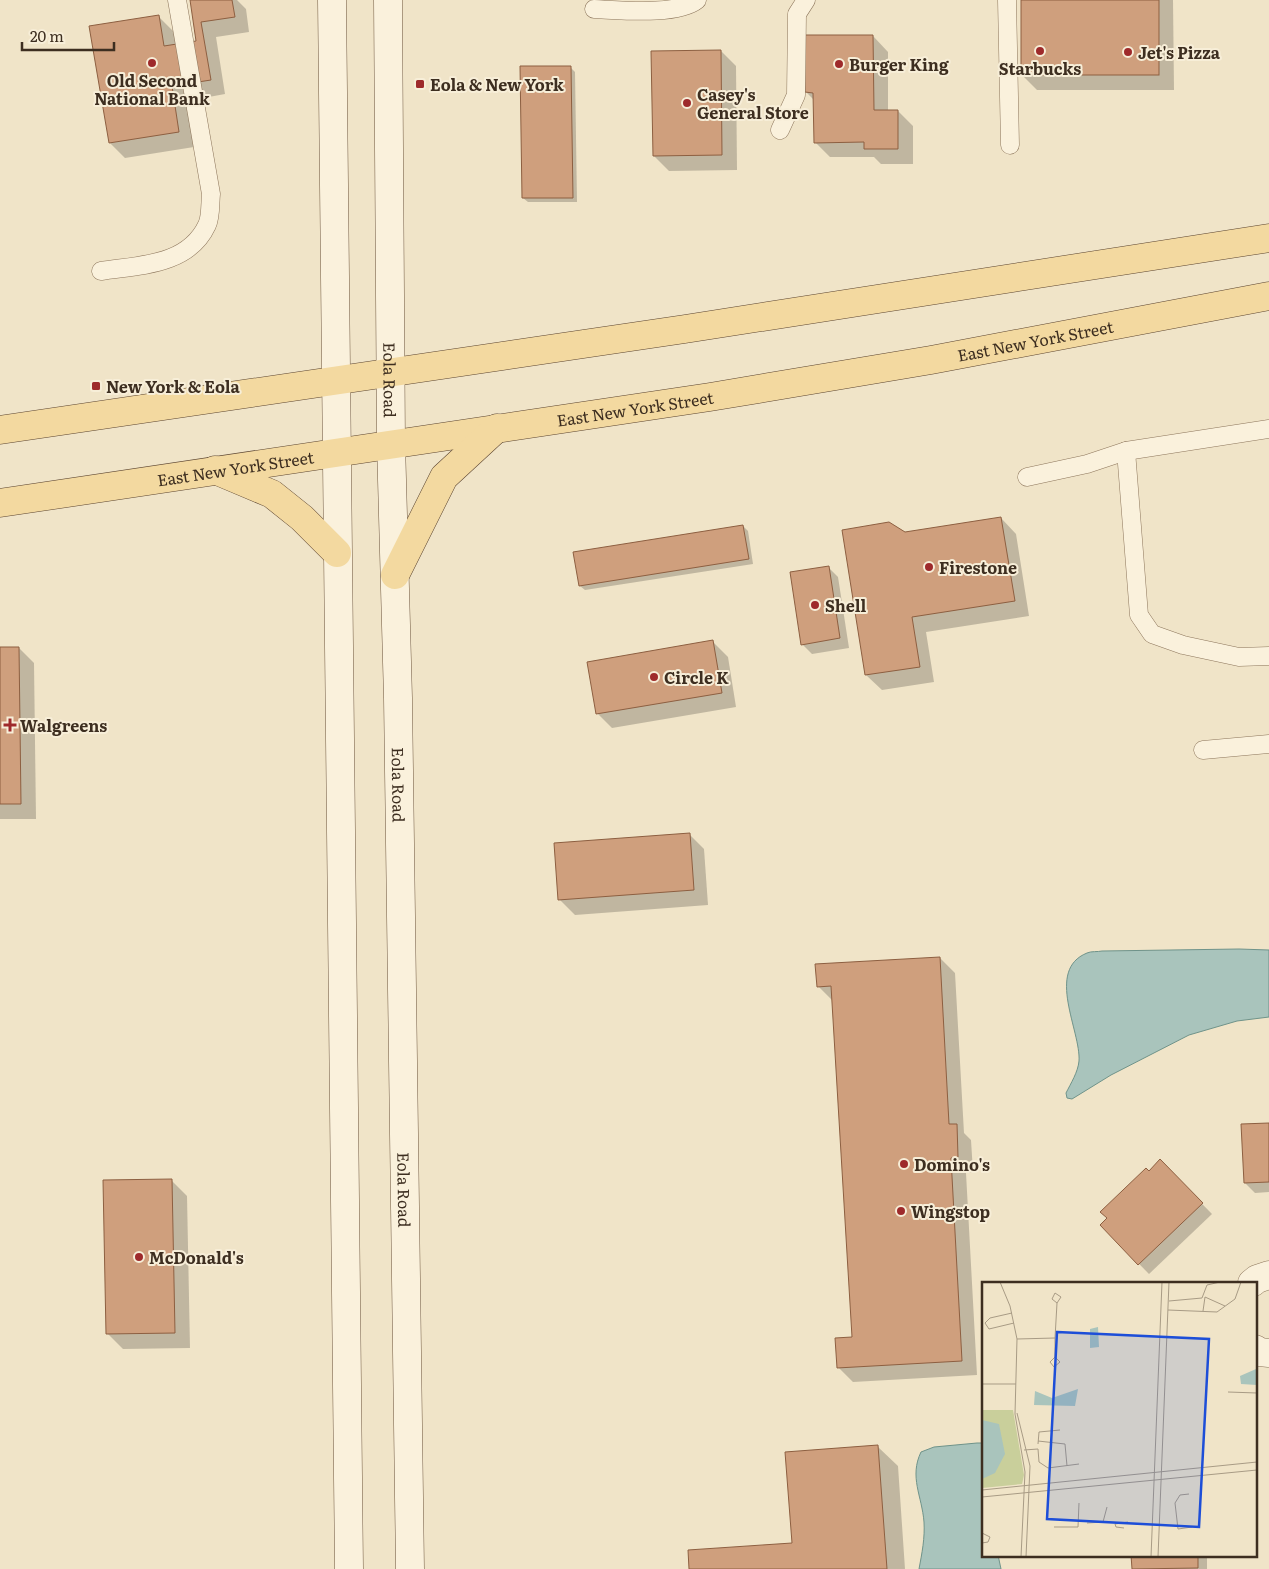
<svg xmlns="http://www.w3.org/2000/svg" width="1269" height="1569" font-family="Literata,serif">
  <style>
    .water { fill: #a9c4bc; stroke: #6f938a }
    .shadow { fill: #0003 }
    .building { fill: #cf9f7d; stroke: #8d5f41 }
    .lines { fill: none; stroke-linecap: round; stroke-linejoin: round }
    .lane-casing { stroke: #8d765c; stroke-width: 19 }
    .street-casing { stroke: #8d765c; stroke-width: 29 }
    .secondary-casing { stroke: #6f573f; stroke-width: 29 }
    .primary-casing { stroke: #5b4430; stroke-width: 29 }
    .lane { stroke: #faf1dc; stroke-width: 18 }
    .street { stroke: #faf1dc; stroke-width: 28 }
    .secondary { stroke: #faf1dc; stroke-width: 28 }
    .primary { stroke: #f3d9a0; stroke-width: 28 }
    .poi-dot { fill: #9e2a2b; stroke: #f7eed8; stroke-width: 2 }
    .labels { text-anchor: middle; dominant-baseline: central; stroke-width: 4; stroke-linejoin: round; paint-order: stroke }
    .poi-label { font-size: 16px; font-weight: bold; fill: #3d2e20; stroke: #f7eed8; text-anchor: start }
    .street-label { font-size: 16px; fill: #3d2e20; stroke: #f7eed8 }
    .inset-road { fill: none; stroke: #a89b85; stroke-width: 1 }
    .view { fill: #1d4ed8; fill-opacity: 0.15; stroke: #1d4ed8; stroke-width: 2.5 }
    .inset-edge { fill: none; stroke: #3d2e20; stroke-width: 2.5 }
  </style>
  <rect width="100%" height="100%" fill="#f0e4c8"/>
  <g class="water">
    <path d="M 1239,949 L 1269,950 L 1269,1017 L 1237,1021 L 1189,1035 L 1111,1075 L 1072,1099 L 1067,1098 L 1066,1093 C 1071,1083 1078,1072 1079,1061 C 1081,1031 1045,970 1087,953 C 1091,951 1098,952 1102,951 Z"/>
    <path d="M 977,1443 L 983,1443 L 983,1555 L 998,1555 L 1001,1569 L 919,1569 C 922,1553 925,1538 924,1522 C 922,1496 909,1477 921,1452 L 934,1447 Z"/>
  </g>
  <g class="shadow">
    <path d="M 191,0 L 237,0 L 246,9 L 249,32 L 216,37 L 225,94 L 187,101 L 194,147 L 125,158 L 110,143 L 159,17 L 174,32 L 176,45 L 198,42 Z"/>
    <path d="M 1022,0 L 1173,0 L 1174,90 L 1037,90 L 1022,75 Z"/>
    <path d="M 873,36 L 888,52 L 888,111 L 898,111 L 913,126 L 913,164 L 881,164 L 874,157 L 830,157 L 815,142 L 814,100 L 806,92 Z"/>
    <path d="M 721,51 L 736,66 L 737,170 L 669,171 L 654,156 Z"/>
    <path d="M 570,67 L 575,72 L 577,202 L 528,202 L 523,198 Z"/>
    <path d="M 1001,518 L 1016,534 L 1029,616 L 926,632 L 934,682 L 882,690 L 866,675 L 905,534 Z"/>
    <path d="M 743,526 L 748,531 L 753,564 L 585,590 L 580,586 Z"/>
    <path d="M 828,567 L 838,577 L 849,648 L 812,654 L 802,644 Z"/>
    <path d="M 713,642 L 728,657 L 736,707 L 612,728 L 597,713 Z"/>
    <path d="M 0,648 L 19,648 L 34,663 L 36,819 L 0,819 Z"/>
    <path d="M 689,834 L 704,849 L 708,905 L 575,915 L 560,900 L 556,844 Z"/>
    <path d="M 940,958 L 955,973 L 964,1133 L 971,1140 L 973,1172 L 966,1173 L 977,1375 L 853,1382 L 838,1367 L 853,1339 L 833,1001 L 818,986 Z"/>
    <path d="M 1269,1124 L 1269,1192 L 1255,1193 L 1245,1183 Z"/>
    <path d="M 1160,1161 L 1212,1214 L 1149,1274 L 1101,1225 Z"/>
    <path d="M 172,1181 L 187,1196 L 190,1348 L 123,1349 L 108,1334 Z"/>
    <path d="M 878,1447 L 898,1466 L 905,1569 L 690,1569 L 793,1544 Z"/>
    <rect x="1133" y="1555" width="74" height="14"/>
  </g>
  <g class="building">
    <path d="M 190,0 L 232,0 L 235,17 L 201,22 L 211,80 L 172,86 L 179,132 L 109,143 L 89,26 L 159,15 L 164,46 L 196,41 Z"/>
    <rect x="1021" y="0" width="138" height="75"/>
    <path d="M 804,35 L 873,35 L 874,110 L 898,110 L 898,149 L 864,149 L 864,142 L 814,143 L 813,93 L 805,92 Z"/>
    <path d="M 721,50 L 722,155 L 653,156 L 651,51 Z"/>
    <path d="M 520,66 L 571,66 L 573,198 L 522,198 Z"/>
    <path d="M 1001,517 L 1015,601 L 912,617 L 920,667 L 865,675 L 842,530 L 889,522 L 905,532 Z"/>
    <path d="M 743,525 L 749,559 L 579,586 L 573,552 Z"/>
    <path d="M 829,566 L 840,638 L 801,645 L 790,572 Z"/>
    <path d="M 713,640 L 722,693 L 596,714 L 587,662 Z"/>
    <path d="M 0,647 L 19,647 L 21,804 L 0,804 Z"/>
    <path d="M 690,833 L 694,890 L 558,900 L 554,843 Z"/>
    <path d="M 940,957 L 949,1124 L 957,1124 L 958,1157 L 951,1158 L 962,1361 L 837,1368 L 835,1338 L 852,1337 L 831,986 L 817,987 L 815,964 Z"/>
    <path d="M 1269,1123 L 1269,1182 L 1244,1183 L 1241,1124 Z"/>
    <path d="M 1160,1159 L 1203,1203 L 1138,1265 L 1100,1225 L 1107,1218 L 1100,1212 L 1146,1168 L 1149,1171 Z"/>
    <path d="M 172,1179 L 175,1333 L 106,1334 L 103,1180 Z"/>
    <path d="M 878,1445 L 887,1569 L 689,1569 L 688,1550 L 792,1543 L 785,1452 Z"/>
    <path d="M 1131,1555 L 1198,1555 L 1198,1568 L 1132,1569 Z"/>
  </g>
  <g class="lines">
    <defs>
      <g id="lane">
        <path d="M 1007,0 L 1010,145"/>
        <path d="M 594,9 C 620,10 677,16 697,0"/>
        <path d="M 780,130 L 796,95 L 797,14 L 806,0"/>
        <path d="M 101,271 C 139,265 188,266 207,225 C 211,217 210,203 211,194 L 177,0"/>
        <path d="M 1126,451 L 1139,615 L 1152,634 L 1183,645 L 1239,657 L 1269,656"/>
        <path d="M 1027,477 L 1087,464 L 1126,451 L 1269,429"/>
        <path d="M 1203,750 L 1269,744"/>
      </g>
      <g id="street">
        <path d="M 1252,1283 L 1257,1279 L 1269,1275"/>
        <path d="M 1255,1349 L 1260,1352 L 1269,1353"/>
      </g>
      <g id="secondary">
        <path d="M 332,0 L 349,1569"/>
        <path id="s1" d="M 388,0 L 391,443 L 398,698 L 410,1569"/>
      </g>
      <g id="primary">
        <path d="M 0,430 L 685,329 L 1269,238"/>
        <path d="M 215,470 L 272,494 L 302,518 L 337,553"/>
        <path id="s2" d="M 0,503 L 710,397 L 931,360 L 1269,296"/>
        <path d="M 395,575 L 444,477 L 497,428"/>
      </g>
    </defs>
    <use href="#lane" class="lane-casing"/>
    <use href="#street" class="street-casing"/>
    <use href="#secondary" class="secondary-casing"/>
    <use href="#primary" class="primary-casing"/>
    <use href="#lane" class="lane"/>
    <use href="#street" class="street"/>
    <use href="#secondary" class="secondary"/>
    <use href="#primary" class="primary"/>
  </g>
  <g class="poi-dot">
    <circle cx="1040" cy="51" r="5"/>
    <circle cx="1128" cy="52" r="5"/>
    <circle cx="152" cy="63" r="5"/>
    <circle cx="839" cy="64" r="5"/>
    <rect x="415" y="79" width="10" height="10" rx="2.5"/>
    <circle cx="687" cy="103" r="5"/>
    <rect x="91" y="381" width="10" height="10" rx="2.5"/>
    <circle cx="929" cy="567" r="5"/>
    <circle cx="815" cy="605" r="5"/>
    <circle cx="654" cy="677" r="5"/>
    <path d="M7.5 717.5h5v5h5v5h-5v5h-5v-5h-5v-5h5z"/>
    <circle cx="904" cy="1164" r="5"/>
    <circle cx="901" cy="1211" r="5"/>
    <circle cx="139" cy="1257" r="5"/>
  </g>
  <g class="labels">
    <g class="poi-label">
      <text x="1138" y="52">Jet's Pizza</text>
      <text x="849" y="64">Burger King</text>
      <text x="1040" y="68" text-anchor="middle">Starbucks</text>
      <text x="152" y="80" text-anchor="middle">Old Second<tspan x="152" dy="18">National Bank</tspan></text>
      <text x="430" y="84">Eola &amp; New York</text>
      <text x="697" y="94">Casey's<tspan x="697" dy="18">General Store</tspan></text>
      <text x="106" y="386">New York &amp; Eola</text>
      <text x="939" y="567">Firestone</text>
      <text x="825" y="605">Shell</text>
      <text x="664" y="677">Circle K</text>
      <text x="20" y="725">Walgreens</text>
      <text x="914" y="1164">Domino's</text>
      <text x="911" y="1211">Wingstop</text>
      <text x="149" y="1257">McDonald's</text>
    </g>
    <g class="street-label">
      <text stroke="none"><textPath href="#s2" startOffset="1048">East New York Street</textPath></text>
      <text stroke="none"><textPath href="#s1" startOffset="380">Eola Road</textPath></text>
      <text stroke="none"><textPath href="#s2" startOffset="642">East New York Street</textPath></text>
      <text stroke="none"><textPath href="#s2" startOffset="238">East New York Street</textPath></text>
      <text stroke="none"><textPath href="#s1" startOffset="785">Eola Road</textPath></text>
      <text stroke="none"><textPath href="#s1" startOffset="1190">Eola Road</textPath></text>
    </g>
  </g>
  <g transform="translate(982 1282)">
    <rect width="275" height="275" fill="#f0e4c8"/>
    <path d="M 0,128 L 31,128 L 42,193 L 40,202 L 0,206 Z" fill="#c9cf9b"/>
    <path d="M 116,45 L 117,65 L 108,66 L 108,47 ZM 275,64 L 275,103 L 259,102 L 258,94 L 274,87 ZM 96,107 L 93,124 L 52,123 L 53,109 L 70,116 ZM 0,138 L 17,142 L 23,172 L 13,191 L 0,197 Z" fill="#a9c4bc"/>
    <path class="inset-road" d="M 18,0 L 28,24 L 35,57 L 33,132 L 43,190 L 39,275M 187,19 L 220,16 L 225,3 L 238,0M 186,28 L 235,30 L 253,17 L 259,0M 221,29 L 223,15 L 243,24M 30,31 L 8,36 L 3,41 L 7,47 L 32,41M 35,57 L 73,56M 73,75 L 68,80 L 72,85 L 78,80 L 73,75 L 73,56 L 75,21 L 79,15 L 73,11 L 70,17 L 75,21M 0,102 L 34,102M 246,110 L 275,111M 35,131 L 48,184 L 44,275M 56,159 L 83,162 L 85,184M 56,162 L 57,150 L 78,148M 42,168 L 56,167 L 57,180 L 66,186 L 97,182M 0,208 L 275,180M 207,212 L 198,213 L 193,221 L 196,247 L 210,245M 0,215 L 275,188M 105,241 L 121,240 L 125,225M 72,245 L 96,245 L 97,221M 142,246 L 134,245 L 133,242 L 146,240M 0,251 L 8,255 L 6,260 L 0,261M 169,275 L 180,0M 176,275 L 187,0"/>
    <path class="view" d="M 75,50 L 227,57 L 217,245 L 65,237 Z"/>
    <rect width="275" height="275" class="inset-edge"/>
  </g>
  <path d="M22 42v8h92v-8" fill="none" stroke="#3d2e20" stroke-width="2.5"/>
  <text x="30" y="42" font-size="15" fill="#3d2e20" stroke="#f7eed8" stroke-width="4" paint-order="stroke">20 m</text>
</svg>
